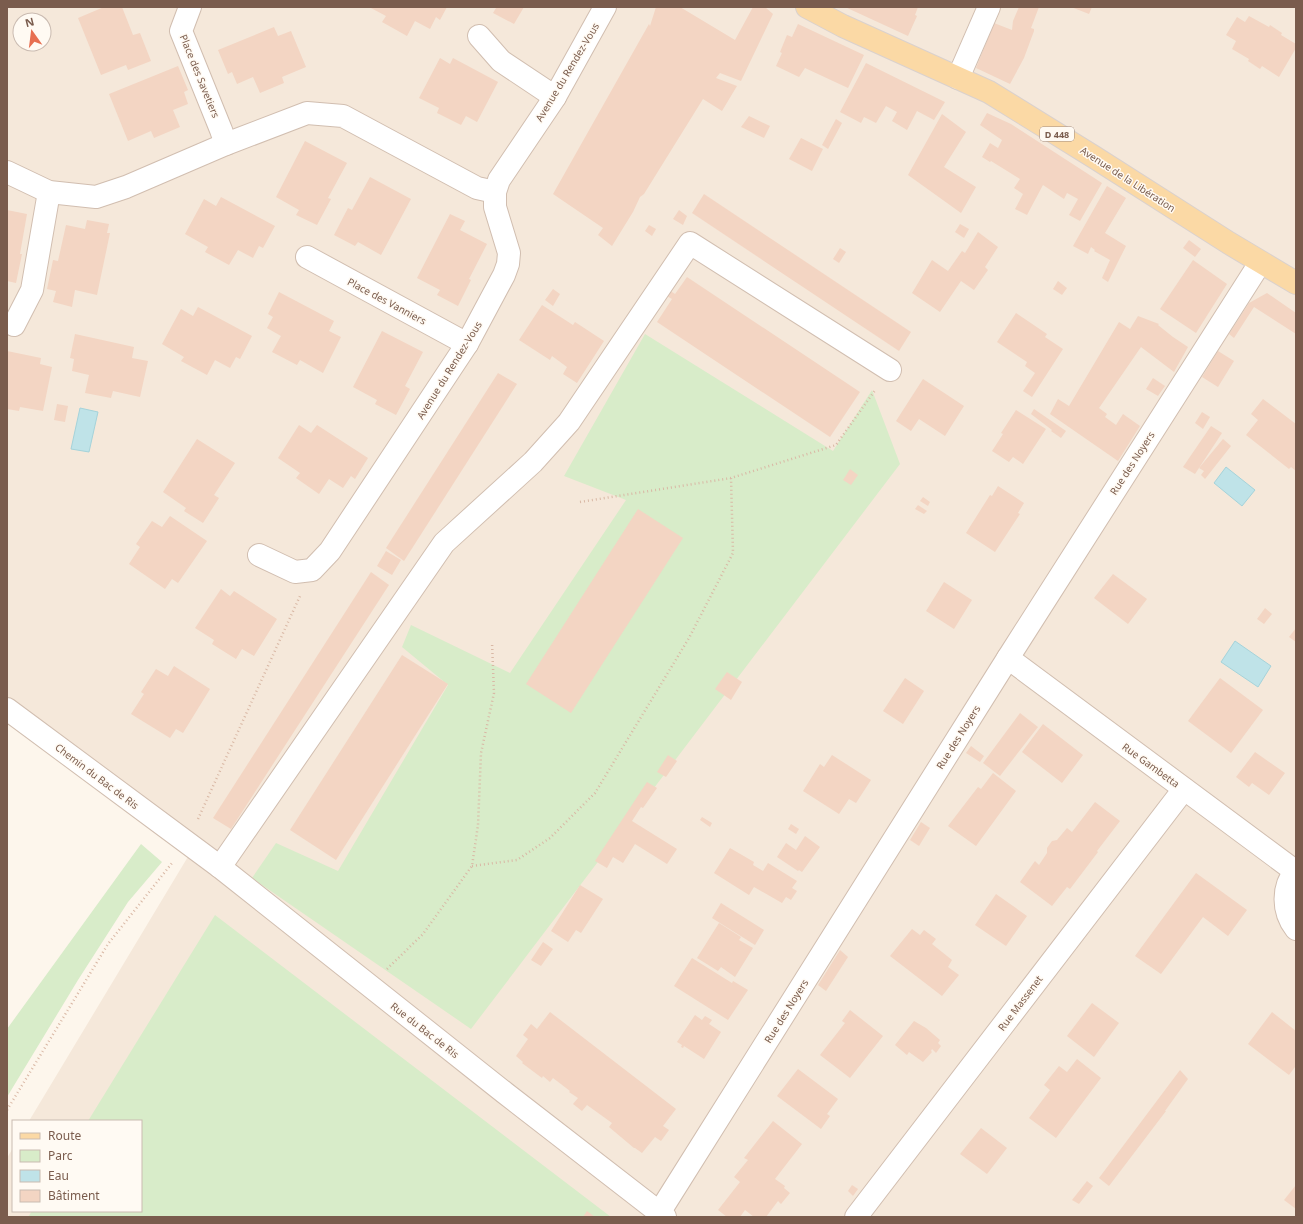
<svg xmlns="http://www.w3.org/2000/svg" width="1303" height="1224" font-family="'Noto Sans',sans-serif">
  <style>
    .residential { fill: #f5e8da; fill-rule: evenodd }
    .green { fill: #d8ecc9 }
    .water { fill: #bfe3e8; stroke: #a5d3da }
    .building { fill: #f3d5c3 }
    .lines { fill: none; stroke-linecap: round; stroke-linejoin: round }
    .minor-casing { stroke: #d1beb0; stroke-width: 24 }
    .major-casing { stroke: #dad1cd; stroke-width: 24 }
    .path { stroke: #d9b8a5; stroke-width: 2.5; stroke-dasharray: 1 3; stroke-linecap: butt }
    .minor { stroke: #fff; stroke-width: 22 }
    .major { stroke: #fbd9a5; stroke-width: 22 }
    .labels { text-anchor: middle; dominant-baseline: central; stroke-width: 3; stroke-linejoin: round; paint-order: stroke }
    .shield { fill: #fffaf3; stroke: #a28b7f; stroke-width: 1 }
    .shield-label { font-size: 9px; font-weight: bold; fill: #7a5c4d }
    .street-label { font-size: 10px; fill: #7a5c4d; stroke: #fffaf3 }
  </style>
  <rect width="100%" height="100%" fill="#fdf6ec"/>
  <path class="residential" d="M 7,7 L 1296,7 L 1296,1217 L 7,1217 L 7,1158 L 13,1148 L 13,1211 L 141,1211 L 141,1121 L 29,1121 L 189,855 L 7,722 ZM 20,20 L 44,20 L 44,44 L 20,44 Z"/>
  <g class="green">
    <path d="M 645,334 L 833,451 L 872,390 L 900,464 L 471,1029 L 252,878 L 276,843 L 338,871 L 448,685 L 402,647 L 411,625 L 510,673 L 626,500 L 564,476 Z"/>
    <path d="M 141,844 L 162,862 L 128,902 L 78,980 L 7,1097 L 7,1029 Z"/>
    <path d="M 215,915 L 611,1217 L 28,1217 L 32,1211 L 141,1211 L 141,1121 L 88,1121 Z"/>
  </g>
  <g class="water">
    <path d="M 80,408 L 98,412 L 89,452 L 71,449 Z"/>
    <path d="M 1226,467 L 1255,490 L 1242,506 L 1214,483 Z"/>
    <path d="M 1235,641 L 1271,666 L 1258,687 L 1221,662 Z"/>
  </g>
  <g class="building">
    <path d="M 104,7 L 122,7 L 133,35 L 140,33 L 151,61 L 128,70 L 126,65 L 101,75 L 78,18 Z"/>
    <path d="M 369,7 L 447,7 L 440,20 L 436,17 L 430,29 L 415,21 L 407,36 L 382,22 L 386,16 Z"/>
    <path d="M 494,7 L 524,7 L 514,24 L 493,13 L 496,8 Z"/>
    <path d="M 656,7 L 680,7 L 735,40 L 753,7 L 765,7 L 773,14 L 741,81 L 720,73 L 716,78 L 737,86 L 722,111 L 703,99 L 644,194 L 640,197 L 633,212 L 612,246 L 598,235 L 603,228 L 553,194 L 649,24 L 650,26 Z"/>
    <path d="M 845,7 L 918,7 L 915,15 L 917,16 L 908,36 Z"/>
    <path d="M 1019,7 L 1039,7 L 1031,28 L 1034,29 L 1034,31 L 1024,58 L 1010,84 L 976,68 L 994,23 L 1012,30 L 1013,21 Z"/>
    <path d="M 1071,7 L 1092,7 L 1089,14 Z"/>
    <path d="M 1249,16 L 1269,27 L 1270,25 L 1282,33 L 1281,35 L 1296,44 L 1296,48 L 1279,77 L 1262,66 L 1260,69 L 1248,61 L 1249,59 L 1232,49 L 1236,41 L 1226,35 L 1237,17 L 1245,22 Z"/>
    <path d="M 798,24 L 864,55 L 848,88 L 805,68 L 799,77 L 776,66 L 782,53 L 780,52 L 787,35 L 792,37 Z"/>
    <path d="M 274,27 L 278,36 L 291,31 L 306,67 L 282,77 L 284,83 L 260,93 L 253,77 L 237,84 L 232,72 L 228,74 L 218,50 Z"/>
    <path d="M 440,58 L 450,64 L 453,58 L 498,82 L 477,122 L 466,116 L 461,125 L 437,113 L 439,108 L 419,98 Z"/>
    <path d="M 866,63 L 945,102 L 934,120 L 917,111 L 907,130 L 892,121 L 897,112 L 886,106 L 876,123 L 864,117 L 861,123 L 840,112 Z"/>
    <path d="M 178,66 L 188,90 L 184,92 L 188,104 L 173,110 L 180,127 L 154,138 L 151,131 L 128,141 L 109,94 Z"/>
    <path d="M 987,113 L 1011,124 L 1102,183 L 1080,221 L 1069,215 L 1078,199 L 1067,193 L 1064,199 L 1043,185 L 1027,215 L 1015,209 L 1023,194 L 1014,188 L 1020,179 L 991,161 L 990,162 L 982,157 L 990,143 L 998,148 L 1002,140 L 980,125 Z"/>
    <path d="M 942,114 L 966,132 L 944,167 L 976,187 L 961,213 L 908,175 Z"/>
    <path d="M 749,116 L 770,126 L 764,138 L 741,127 Z"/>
    <path d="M 836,119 L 842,123 L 828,149 L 822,145 Z"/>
    <path d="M 801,138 L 823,149 L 812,171 L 789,159 Z"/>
    <path d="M 305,141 L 347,163 L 328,198 L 331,199 L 317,225 L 296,215 L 299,210 L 276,197 Z"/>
    <path d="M 370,177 L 411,199 L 381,255 L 358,242 L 355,246 L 334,235 L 348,208 L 352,210 Z"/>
    <path d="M 1107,186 L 1126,198 L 1105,233 L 1126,246 L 1108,282 L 1102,278 L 1110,260 L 1094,251 L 1095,250 L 1091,247 L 1088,254 L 1073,246 Z"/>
    <path d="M 704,194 L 911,332 L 899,351 L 692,213 Z"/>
    <path d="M 221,197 L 275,226 L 263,248 L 259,246 L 253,258 L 238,250 L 229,265 L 205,252 L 208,247 L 185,234 L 204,199 L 216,206 Z"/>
    <path d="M 7,210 L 27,214 L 20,254 L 22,254 L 16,283 L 7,281 Z"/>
    <path d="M 679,210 L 687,216 L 683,225 L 673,219 Z"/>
    <path d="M 450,214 L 465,221 L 460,230 L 487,244 L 469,279 L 471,280 L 458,306 L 437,295 L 440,290 L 417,278 Z"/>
    <path d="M 87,220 L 109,224 L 107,233 L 110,233 L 97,295 L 75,290 L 72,307 L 53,302 L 56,291 L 47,289 L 53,260 L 58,261 L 66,225 L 85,229 Z"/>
    <path d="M 960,224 L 969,229 L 964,238 L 955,232 Z"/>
    <path d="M 649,225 L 656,229 L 652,236 L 645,231 Z"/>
    <path d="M 978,232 L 998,247 L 985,267 L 988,270 L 974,290 L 961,281 L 940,312 L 912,293 L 932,260 L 948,271 L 962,251 L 965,253 Z"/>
    <path d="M 1189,240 L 1201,249 L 1195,257 L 1183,248 Z"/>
    <path d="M 840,248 L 846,252 L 839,263 L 833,259 Z"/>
    <path d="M 1193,260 L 1227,284 L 1196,333 L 1160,309 Z"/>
    <path d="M 687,277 L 860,392 L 830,437 L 657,322 L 672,299 L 665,295 L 669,290 L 675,294 Z"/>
    <path d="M 1058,281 L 1067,288 L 1062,295 L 1053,289 Z"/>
    <path d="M 553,289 L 560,294 L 553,306 L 545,300 Z"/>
    <path d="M 279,292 L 334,321 L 329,331 L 341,337 L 323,373 L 300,360 L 297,365 L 272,352 L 281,336 L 267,328 L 273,317 L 268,314 Z"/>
    <path d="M 1267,293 L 1296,313 L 1296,334 L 1254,307 L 1234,338 L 1229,334 L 1249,303 Z"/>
    <path d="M 542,305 L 573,325 L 575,322 L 604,341 L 577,383 L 563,374 L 567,367 L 552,356 L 550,360 L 519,340 Z"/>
    <path d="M 198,307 L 252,336 L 240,359 L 236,357 L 230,368 L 215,360 L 207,375 L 181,361 L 184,357 L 162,344 L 181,309 L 193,316 Z"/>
    <path d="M 1016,313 L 1047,334 L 1045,337 L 1063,349 L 1032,397 L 1023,391 L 1035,373 L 1025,366 L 1027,362 L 997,342 Z"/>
    <path d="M 1138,316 L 1159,324 L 1158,325 L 1173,337 L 1188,347 L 1174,372 L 1141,347 L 1099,408 L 1107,414 L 1105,417 L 1116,425 L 1123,414 L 1140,426 L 1118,461 L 1050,414 L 1058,399 L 1069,406 L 1119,322 L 1130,329 Z"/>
    <path d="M 382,331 L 423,352 L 405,386 L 410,389 L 396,415 L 375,404 L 377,400 L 353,387 Z"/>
    <path d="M 75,334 L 134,347 L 132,358 L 148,361 L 140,397 L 113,391 L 111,398 L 85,393 L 89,375 L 72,371 L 74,359 L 70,358 Z"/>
    <path d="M 7,351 L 41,358 L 40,364 L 52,367 L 43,411 L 20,407 L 19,411 L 7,409 Z"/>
    <path d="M 1218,351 L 1234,361 L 1218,387 L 1202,377 Z"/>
    <path d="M 498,373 L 517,384 L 404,561 L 386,548 Z"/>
    <path d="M 1153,378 L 1165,386 L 1158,396 L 1146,389 Z"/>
    <path d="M 923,379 L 964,406 L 945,436 L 919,419 L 911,431 L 896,421 Z"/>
    <path d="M 1263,399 L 1296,424 L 1296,471 L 1291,467 L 1289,469 L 1246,435 L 1258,420 L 1251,414 Z"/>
    <path d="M 57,404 L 68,406 L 65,422 L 54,420 Z"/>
    <path d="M 1034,409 L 1066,431 L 1061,438 L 1051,431 L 1052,430 L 1031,414 Z"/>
    <path d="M 1016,410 L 1046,429 L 1023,464 L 1013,457 L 1009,462 L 992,451 L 1003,434 L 1001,433 Z"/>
    <path d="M 1202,412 L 1210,417 L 1203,429 L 1195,423 Z"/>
    <path d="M 299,425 L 311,433 L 317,425 L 368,458 L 355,479 L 351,476 L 343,488 L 329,479 L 319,494 L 296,478 L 300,473 L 278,458 Z"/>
    <path d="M 1211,426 L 1222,433 L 1195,474 L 1183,467 Z"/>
    <path d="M 197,439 L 235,463 L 214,495 L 219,498 L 203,523 L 184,511 L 186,508 L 163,492 Z"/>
    <path d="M 1223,439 L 1231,446 L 1205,479 L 1201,475 L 1204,471 L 1199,468 Z"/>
    <path d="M 850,469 L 858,475 L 851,485 L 843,480 Z"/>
    <path d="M 998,486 L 1024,503 L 1018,513 L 1020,514 L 995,552 L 966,533 L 990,495 L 992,496 Z"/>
    <path d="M 923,497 L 930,502 L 928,506 L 920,501 Z"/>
    <path d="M 918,505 L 927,511 L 924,514 L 915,509 Z"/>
    <path d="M 638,509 L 683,538 L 571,713 L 526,684 Z"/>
    <path d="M 170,516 L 207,541 L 178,583 L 172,579 L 165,589 L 129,564 L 140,547 L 136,544 L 152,521 L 162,527 Z"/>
    <path d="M 386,551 L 401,560 L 392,575 L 377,566 Z"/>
    <path d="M 371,572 L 389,585 L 231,829 L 213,818 Z"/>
    <path d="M 1113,574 L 1147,599 L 1128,624 L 1094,598 Z"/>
    <path d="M 944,582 L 972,600 L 954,629 L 926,611 Z"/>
    <path d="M 221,589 L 230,596 L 234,591 L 277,619 L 254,656 L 242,649 L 236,659 L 212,644 L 214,640 L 195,628 Z"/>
    <path d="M 1265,608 L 1272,614 L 1264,624 L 1257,619 Z"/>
    <path d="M 1296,628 L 1296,642 L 1289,637 Z"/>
    <path d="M 402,655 L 448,684 L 336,860 L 290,830 Z"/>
    <path d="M 174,666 L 210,689 L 183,733 L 176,729 L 170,738 L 131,714 L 144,694 L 141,692 L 156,669 L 168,676 Z"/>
    <path d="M 727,672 L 742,682 L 731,700 L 715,689 Z"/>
    <path d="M 905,678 L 924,691 L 903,724 L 883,711 Z"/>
    <path d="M 1220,678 L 1263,710 L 1231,753 L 1188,721 Z"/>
    <path d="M 1020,713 L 1038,727 L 1000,776 L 983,763 Z"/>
    <path d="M 1043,724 L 1083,755 L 1062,783 L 1022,752 Z"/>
    <path d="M 971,746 L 984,756 L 980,762 L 966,753 Z"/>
    <path d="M 1255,752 L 1285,773 L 1269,795 L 1252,783 L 1249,787 L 1236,777 Z"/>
    <path d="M 668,755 L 677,761 L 666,777 L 657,772 Z"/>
    <path d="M 832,755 L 871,780 L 856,803 L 849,799 L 839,814 L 803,791 L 820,764 L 824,767 Z"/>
    <path d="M 993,773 L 1016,791 L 976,846 L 948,826 L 978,787 L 981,789 Z"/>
    <path d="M 647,782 L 657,788 L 643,808 L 641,807 L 632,821 L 677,849 L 667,864 L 635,844 L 623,863 L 613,857 L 607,868 L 595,861 Z"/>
    <path d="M 1095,802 L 1120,821 L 1097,851 L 1098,852 L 1070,889 L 1067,887 L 1052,906 L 1020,882 L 1035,861 L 1039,865 L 1047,853 L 1047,848 L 1052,841 L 1057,840 L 1067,828 L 1072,832 Z"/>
    <path d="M 702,817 L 712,823 L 710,827 L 700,820 Z"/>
    <path d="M 921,822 L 930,828 L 919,846 L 910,840 Z"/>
    <path d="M 791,824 L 799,829 L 796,834 L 788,829 Z"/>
    <path d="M 805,836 L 820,847 L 802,872 L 799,870 L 798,871 L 777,857 L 786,843 L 796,850 Z"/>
    <path d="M 730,848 L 754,862 L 753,865 L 763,871 L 768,863 L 797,881 L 792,888 L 797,891 L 791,900 L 786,897 L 782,903 L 754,887 L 749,895 L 714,873 Z"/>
    <path d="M 1196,873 L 1247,910 L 1228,936 L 1203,917 L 1161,974 L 1135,956 Z"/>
    <path d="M 580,885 L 603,899 L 581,933 L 576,930 L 568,942 L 551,931 Z"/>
    <path d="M 996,894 L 1027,916 L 1006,946 L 975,925 Z"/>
    <path d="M 721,903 L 764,930 L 755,945 L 712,918 Z"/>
    <path d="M 719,923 L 741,937 L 739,940 L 753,948 L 735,977 L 721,967 L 718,971 L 697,958 Z"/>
    <path d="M 912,929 L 920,935 L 924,930 L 936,939 L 932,944 L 952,960 L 948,967 L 959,975 L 942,996 L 890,956 Z"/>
    <path d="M 543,942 L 553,949 L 541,966 L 531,960 Z"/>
    <path d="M 840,950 L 848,957 L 826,991 L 818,985 Z"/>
    <path d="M 692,958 L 732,983 L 733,981 L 748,990 L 728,1020 L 674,986 Z"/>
    <path d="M 1092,1003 L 1119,1023 L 1094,1057 L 1067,1036 Z"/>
    <path d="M 850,1010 L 883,1036 L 850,1078 L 820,1055 L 845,1023 L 842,1021 Z"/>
    <path d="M 550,1012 L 676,1109 L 663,1126 L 669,1130 L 661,1141 L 655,1137 L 642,1153 L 635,1148 L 634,1148 L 609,1127 L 612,1123 L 587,1105 L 582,1111 L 573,1104 L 578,1098 L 569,1092 L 570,1091 L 553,1078 L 550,1082 L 543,1076 L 542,1078 L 522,1063 L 523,1062 L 516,1056 L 528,1039 L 523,1035 L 531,1024 L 537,1029 Z"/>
    <path d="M 1272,1012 L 1296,1031 L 1296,1068 L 1295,1067 L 1289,1075 L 1248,1044 Z"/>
    <path d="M 695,1015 L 702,1020 L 705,1016 L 712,1020 L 709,1024 L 721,1032 L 704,1059 L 684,1046 L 683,1048 L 681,1047 L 682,1045 L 677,1042 Z"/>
    <path d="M 914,1021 L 926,1028 L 940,1040 L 938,1043 L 941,1046 L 936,1053 L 932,1049 L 931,1051 L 932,1052 L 923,1062 L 909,1052 L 907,1055 L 895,1045 Z"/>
    <path d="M 1077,1059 L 1101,1078 L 1056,1138 L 1029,1118 L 1050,1090 L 1044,1085 L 1059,1066 L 1067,1072 Z"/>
    <path d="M 798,1069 L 838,1099 L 827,1114 L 830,1116 L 821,1129 L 777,1096 Z"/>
    <path d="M 1180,1070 L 1188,1079 L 1165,1111 L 1166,1111 L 1109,1186 L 1099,1178 Z"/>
    <path d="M 773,1121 L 802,1144 L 775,1179 L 785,1186 L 784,1188 L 790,1193 L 781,1204 L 778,1201 L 766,1217 L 754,1217 L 745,1210 L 740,1217 L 727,1217 L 718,1210 L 740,1182 L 734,1177 L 748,1160 L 744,1158 Z"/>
    <path d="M 981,1128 L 1007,1148 L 987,1174 L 960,1154 Z"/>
    <path d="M 1087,1181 L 1093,1186 L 1079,1204 L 1072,1200 Z"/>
    <path d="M 852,1185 L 858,1189 L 853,1196 L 848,1191 Z"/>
    <path d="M 1296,1185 L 1296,1209 L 1284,1200 Z"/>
    <path d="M 587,1211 L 595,1217 L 583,1217 Z"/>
  </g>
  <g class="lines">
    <defs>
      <g id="minor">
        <path d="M 190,7 L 181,31 L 221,130 L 226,144"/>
        <path d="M 479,36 L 501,61 L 555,97"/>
        <path d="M 958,78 L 989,7"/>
        <path d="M 7,172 L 49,192 L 96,197 L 126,187 L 226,144 L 307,113 L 343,116 L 477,188 L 495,192"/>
        <path d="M 307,257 L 467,344"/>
        <path d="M 14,325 L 32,290 L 49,192"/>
        <path d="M 259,555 L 295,572 L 312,570 L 330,551 L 467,344 L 504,275 L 508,264 L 509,253 L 495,207 L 495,192 L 499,180 L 555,97 L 605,7"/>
        <path d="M 1008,658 L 1295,871"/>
        <path d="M 7,709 L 220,867 L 505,1093 L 665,1217"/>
        <path d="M 220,867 L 444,543 L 533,462 L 569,422 L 690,243 L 890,370"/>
        <path d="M 1296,870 C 1282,887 1282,911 1296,929"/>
        <path d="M 659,1213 L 1008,658 L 1260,263"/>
        <path d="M 856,1217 L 1184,789"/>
      </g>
      <path id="major" d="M 807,7 L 843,26 L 989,92 L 1094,157 L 1229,243 L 1296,283"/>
    </defs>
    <use href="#minor" class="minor-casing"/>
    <use href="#major" class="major-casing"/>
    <g class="path">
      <path d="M 580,502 L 731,478 L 836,445 L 876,389"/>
      <path d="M 198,819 L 300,596"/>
      <path d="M 472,866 L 517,860 L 550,838 L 595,793 L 689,638 L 733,553 L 731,478"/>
      <path d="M 387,969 L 423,934 L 472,866 L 478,825 L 481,753 L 494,693 L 492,642"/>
      <path d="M 7,1110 L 108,944 L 172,863"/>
    </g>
    <use href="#minor" class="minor"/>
    <use href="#major" class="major"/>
  </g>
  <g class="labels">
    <rect class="shield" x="1040" y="127" width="34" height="14" rx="3"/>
    <g class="shield-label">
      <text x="1057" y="134">D 448</text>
    </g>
    <g class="street-label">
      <text transform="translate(567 72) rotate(-59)">Avenue du Rendez-Vous</text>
      <text transform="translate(200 76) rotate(68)">Place des Savetiers</text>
      <text transform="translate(1128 179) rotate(33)">Avenue de la Libération</text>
      <text transform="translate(387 301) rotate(28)">Place des Vanniers</text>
      <text transform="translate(449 370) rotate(-58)">Avenue du Rendez-Vous</text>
      <text transform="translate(1132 463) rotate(-57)">Rue des Noyers</text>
      <text transform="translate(958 737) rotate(-58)">Rue des Noyers</text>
      <text transform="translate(1151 765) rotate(36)">Rue Gambetta</text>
      <text transform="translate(97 776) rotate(37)">Chemin du Bac de Ris</text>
      <text transform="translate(1020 1003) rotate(-53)">Rue Massenet</text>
      <text transform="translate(786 1011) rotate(-58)">Rue des Noyers</text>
      <text transform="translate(425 1030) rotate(38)">Rue du Bac de Ris</text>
    </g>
  </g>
  <rect width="1303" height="1224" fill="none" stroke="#7a5c4d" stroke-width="16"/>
  <rect x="12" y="1120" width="130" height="92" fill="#fffaf3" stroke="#cabbb1"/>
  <rect x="20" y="1133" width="20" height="6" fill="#fbd9a5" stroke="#cabbb1"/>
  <text x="48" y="1140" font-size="12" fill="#7a5c4d">Route</text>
  <rect x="20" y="1150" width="20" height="12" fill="#d8ecc9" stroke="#cabbb1"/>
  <text x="48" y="1160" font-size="12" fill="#7a5c4d">Parc</text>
  <rect x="20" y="1170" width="20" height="12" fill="#bfe3e8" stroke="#cabbb1"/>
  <text x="48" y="1180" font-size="12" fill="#7a5c4d">Eau</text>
  <rect x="20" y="1190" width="20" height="12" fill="#f3d5c3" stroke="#cabbb1"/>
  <text x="48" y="1200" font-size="12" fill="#7a5c4d">Bâtiment</text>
  <g transform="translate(32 32) rotate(346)"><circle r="19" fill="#fffaf3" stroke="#cabbb1"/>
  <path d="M0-3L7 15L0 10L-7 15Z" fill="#e76f51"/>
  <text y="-6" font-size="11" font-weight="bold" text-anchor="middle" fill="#7a5c4d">N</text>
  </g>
</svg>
